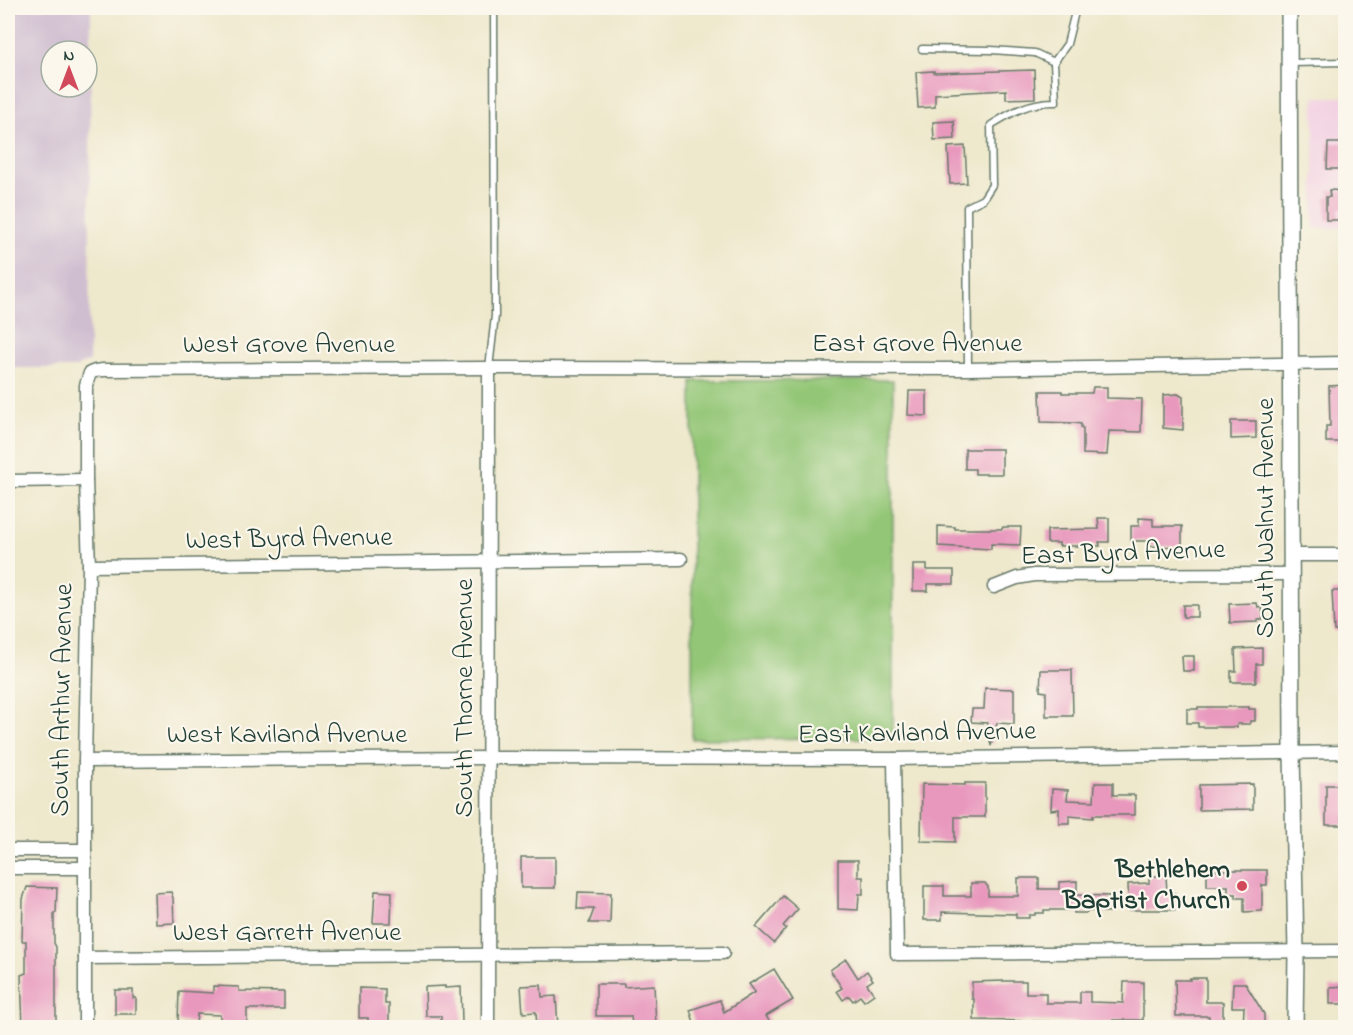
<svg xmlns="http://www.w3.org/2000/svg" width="1353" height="1035" font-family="'Indie Flower',sans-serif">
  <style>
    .built { fill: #f2cfe2 }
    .industrial { fill: #cfbdd0; fill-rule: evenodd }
    .green { fill: #93c676; stroke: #598255; stroke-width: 1.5 }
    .building { fill: #e898bd }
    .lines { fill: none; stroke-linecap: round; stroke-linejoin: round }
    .service-casing { stroke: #677969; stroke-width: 9 }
    .minor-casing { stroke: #677969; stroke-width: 15 }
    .tertiary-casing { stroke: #677969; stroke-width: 18 }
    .service { stroke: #fff; stroke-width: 6 }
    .minor { stroke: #fff; stroke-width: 12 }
    .tertiary { stroke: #fff; stroke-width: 15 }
    .poi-dot { fill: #d1495b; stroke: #fbf7ec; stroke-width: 2 }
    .labels { text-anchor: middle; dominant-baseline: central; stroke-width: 4.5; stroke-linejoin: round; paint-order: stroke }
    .street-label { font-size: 27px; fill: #1f3d34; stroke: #fbf7ec }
    .poi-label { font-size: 27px; font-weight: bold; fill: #1f3d34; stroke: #fbf7ec; text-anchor: end }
  </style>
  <rect width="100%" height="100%" fill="#fbf7ec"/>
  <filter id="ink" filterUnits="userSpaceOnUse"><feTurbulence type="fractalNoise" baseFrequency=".0167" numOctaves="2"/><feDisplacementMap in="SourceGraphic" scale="12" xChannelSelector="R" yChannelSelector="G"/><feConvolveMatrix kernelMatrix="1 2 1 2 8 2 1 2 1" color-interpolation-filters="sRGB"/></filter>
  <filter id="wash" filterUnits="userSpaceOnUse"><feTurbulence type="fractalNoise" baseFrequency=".008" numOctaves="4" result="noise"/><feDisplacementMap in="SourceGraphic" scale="24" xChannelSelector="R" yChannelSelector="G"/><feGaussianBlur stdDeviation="1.35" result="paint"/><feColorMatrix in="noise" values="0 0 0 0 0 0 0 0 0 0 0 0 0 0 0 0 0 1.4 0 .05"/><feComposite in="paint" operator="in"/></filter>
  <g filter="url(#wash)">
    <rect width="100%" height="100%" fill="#eee8cc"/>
    <rect class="built" x="1314" y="97" width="31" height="131"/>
    <path class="industrial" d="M 8,8 L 91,8 L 89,362 L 81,364 L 76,368 L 8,368 ZM 51,51 L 87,51 L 87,87 L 51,87 Z"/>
    <path class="green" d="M 893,380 L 893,738 L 692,739 L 692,381 Z"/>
    <g id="blocks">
      <g class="building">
        <path d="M 1034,70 L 1035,98 L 1006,99 L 1006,90 L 935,94 L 935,107 L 918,108 L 916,72 L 934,71 L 934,73 Z"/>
        <path d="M 954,121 L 955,139 L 934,140 L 933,122 Z"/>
        <path d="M 1328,143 L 1346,143 L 1346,169 L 1327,169 Z"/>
        <path d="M 965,146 L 967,183 L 950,184 L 948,147 Z"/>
        <path d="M 1329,190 L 1346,191 L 1346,209 L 1339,209 L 1339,220 L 1326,220 L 1326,197 L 1330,197 Z"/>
        <path d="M 1346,385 L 1346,442 L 1326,442 L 1326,426 L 1330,426 L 1329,386 Z"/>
        <path d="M 1093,387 L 1107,387 L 1107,398 L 1142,399 L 1141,432 L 1109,431 L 1107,455 L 1083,454 L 1083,428 L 1081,428 L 1081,424 L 1074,423 L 1041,422 L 1040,391 L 1062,391 L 1062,393 L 1092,393 Z"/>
        <path d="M 909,391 L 927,391 L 927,416 L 908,415 Z"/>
        <path d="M 1178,394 L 1183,397 L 1183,430 L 1163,428 L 1163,395 Z"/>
        <path d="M 1231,421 L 1256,421 L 1256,438 L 1231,439 Z"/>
        <path d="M 965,449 L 1002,449 L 1002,474 L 975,474 L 975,469 L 965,469 Z"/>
        <path d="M 1098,518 L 1109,518 L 1109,542 L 1099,542 L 1100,546 L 1059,546 L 1059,543 L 1047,543 L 1047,530 L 1099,529 Z"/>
        <path d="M 1139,518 L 1153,519 L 1153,526 L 1182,526 L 1182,547 L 1149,546 L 1149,541 L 1131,541 L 1131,526 L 1139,526 Z"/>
        <path d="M 938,526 L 955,527 L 955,529 L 1002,529 L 1003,527 L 1021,527 L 1020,545 L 991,544 L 991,549 L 938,546 Z"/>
        <path d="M 913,565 L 927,565 L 927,570 L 954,570 L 954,584 L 928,584 L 928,591 L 913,591 Z"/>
        <path d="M 1332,591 L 1346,591 L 1346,631 L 1334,631 Z"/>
        <path d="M 1257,603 L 1258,607 L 1262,606 L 1263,619 L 1258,620 L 1258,622 L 1230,623 L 1229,604 Z"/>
        <rect x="1183" y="605" width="14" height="12"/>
        <path d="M 1262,648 L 1262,664 L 1256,664 L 1256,682 L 1231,682 L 1231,671 L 1236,671 L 1235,649 Z"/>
        <path d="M 1182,656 L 1194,656 L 1194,671 L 1183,671 Z"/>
        <path d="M 1041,670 L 1072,670 L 1073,716 L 1046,716 L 1046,692 L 1040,691 Z"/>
        <path d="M 985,688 L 1014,689 L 1014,724 L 997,723 L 991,746 L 987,723 L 971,722 L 972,709 L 984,709 Z"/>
        <path d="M 1198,707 L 1249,707 L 1249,709 L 1255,709 L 1255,721 L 1250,721 L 1250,724 L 1237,724 L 1237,727 L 1198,727 L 1198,723 L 1187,723 L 1187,709 L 1198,709 Z"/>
        <path d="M 965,783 L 985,783 L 985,817 L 955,817 L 955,842 L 921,841 L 922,784 L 965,785 Z"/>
        <path d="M 1095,783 L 1113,783 L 1113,795 L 1135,795 L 1135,815 L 1093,815 L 1093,818 L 1069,816 L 1069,823 L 1059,823 L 1059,809 L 1051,810 L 1052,789 L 1068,790 L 1067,800 L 1094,801 Z"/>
        <path d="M 1253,784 L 1253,809 L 1199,810 L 1199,785 Z"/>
        <rect x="1326" y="785" width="20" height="40"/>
        <rect x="521" y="857" width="34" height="31"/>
        <path d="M 838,860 L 858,860 L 858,877 L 863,877 L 863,894 L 859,894 L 858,910 L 838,909 Z"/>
        <path d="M 1207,870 L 1267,870 L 1267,885 L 1262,885 L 1262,911 L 1244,912 L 1244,898 L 1236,898 L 1236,894 L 1228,894 L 1228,886 L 1207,886 Z"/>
        <path d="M 1149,876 L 1166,876 L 1167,893 L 1175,893 L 1175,910 L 1129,910 L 1128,884 L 1149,883 Z"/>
        <path d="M 1018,878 L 1039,878 L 1039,889 L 1059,889 L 1059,882 L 1077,881 L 1077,895 L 1110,896 L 1110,912 L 1087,911 L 1087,913 L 1074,913 L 1074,910 L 1044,910 L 1044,913 L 1035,913 L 1035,915 L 1029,915 L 1029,918 L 1016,918 L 1016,914 L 942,912 L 942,920 L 924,920 L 924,886 L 944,886 L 944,896 L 971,896 L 971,883 L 985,883 L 988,887 L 988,896 L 1018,896 Z"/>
        <path d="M 27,887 L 57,888 L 56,913 L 54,913 L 54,943 L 56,947 L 56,1028 L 23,1028 L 21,975 L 26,973 L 26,941 L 22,941 L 23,899 Z"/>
        <path d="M 375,891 L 392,892 L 391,923 L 373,923 Z"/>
        <path d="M 171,892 L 173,898 L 174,923 L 156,924 L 155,893 Z"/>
        <path d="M 578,892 L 611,893 L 610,923 L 589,923 L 594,909 L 577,909 Z"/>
        <path d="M 783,896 L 798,909 L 783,926 L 786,928 L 774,943 L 756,927 Z"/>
        <path d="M 846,959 L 858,978 L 867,971 L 873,980 L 867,984 L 874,994 L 864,1001 L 860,996 L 853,1001 L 849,996 L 843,1000 L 837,991 L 842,988 L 830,970 Z"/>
        <path d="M 774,969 L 793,1000 L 766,1016 L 771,1024 L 765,1028 L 696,1028 L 690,1010 L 720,1000 L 724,1012 L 755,992 L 749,984 Z"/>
        <path d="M 1190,978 L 1206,978 L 1206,1002 L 1223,1002 L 1223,1025 L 1209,1025 L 1209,1016 L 1176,1016 L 1175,980 L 1190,980 Z"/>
        <path d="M 1004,981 L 1026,981 L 1026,993 L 1046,993 L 1046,1003 L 1080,1003 L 1080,992 L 1090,992 L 1090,1002 L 1123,1003 L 1124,982 L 1143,982 L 1143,1020 L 1113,1020 L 1113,1023 L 974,1020 L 974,999 L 972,999 L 972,982 Z"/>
        <path d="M 1233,983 L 1245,983 L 1264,1014 L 1264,1028 L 1243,1028 L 1244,1007 L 1232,1007 Z"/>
        <path d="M 596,984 L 624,984 L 624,987 L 654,985 L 656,1025 L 632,1026 L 631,1016 L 596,1016 Z"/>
        <path d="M 541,985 L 542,997 L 556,996 L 558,1027 L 537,1028 L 536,1012 L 523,1013 L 521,986 Z"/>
        <path d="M 213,986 L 239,987 L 239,991 L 284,992 L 284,1009 L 247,1009 L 247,1028 L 230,1028 L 230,1023 L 220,1023 L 220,1015 L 197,1014 L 196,1023 L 178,1022 L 179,991 L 213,993 Z"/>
        <path d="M 445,986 L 445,988 L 461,987 L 462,1023 L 441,1024 L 441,1016 L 426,1016 L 425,987 Z"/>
        <path d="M 1346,986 L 1346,1004 L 1330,1004 L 1330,987 Z"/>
        <path d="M 359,988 L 385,989 L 385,1004 L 389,1004 L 389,1022 L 368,1022 L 368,1018 L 359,1018 Z"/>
        <path d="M 115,990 L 133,990 L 133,998 L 136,998 L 136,1014 L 115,1014 Z"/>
      </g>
    </g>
  </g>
  <g filter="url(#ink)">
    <use href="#blocks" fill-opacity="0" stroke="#677969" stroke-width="1.5"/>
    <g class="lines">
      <defs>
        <g id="service">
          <path d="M 922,49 L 991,50 L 1035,53 L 1054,62"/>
          <path d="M 1290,63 L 1346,62"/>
          <path d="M 489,368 L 495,316 L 494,8"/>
          <path d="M 968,369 L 967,207 L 983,199 L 992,185 L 991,125 C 1012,112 1031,101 1056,102 L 1054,62 L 1067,44 L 1076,8"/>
        </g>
        <g id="minor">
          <path d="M 8,481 L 86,480"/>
          <path d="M 1291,555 L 1346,555"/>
          <path d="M 89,566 L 681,559"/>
          <path d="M 994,587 L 1017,578 L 1034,575 L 1291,574"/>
          <path d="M 894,759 L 897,954 L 1346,951"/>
          <path d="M 85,761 L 488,758 L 894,759 L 1346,752"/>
          <path d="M 8,850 L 85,850"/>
          <path d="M 8,868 L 85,868"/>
          <path d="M 85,958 L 723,953"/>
          <path d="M 85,1028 L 85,761 L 89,566 L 86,480 L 86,385 L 90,373 L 95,371 L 103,370 L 489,368 L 968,369 L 1346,363"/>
          <path d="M 488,1028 L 489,368"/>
        </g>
        <path id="tertiary" d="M 1289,8 L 1292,752 L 1296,952 L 1295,1028"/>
      </defs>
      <use href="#service" class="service-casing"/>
      <use href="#minor" class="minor-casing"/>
      <use href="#tertiary" class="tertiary-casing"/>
      <use href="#service" class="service"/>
      <use href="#minor" class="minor"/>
      <use href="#tertiary" class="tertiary"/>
    </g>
  </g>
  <circle class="poi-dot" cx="1242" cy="886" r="6"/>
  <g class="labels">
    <g class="street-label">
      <text x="917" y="344">East Grove Avenue</text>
      <text x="289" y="345">West Grove Avenue</text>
      <text transform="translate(1266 518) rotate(-90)">South Walnut Avenue</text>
      <text transform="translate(289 540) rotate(-1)">West Byrd Avenue</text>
      <text transform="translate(1123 554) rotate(-2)">East Byrd Avenue</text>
      <text transform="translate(465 698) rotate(-90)">South Thorne Avenue</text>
      <text transform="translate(63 700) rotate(-89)">South Arthur Avenue</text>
      <text transform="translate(917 734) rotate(-1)">East Kaviland Avenue</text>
      <text x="287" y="735">West Kaviland Avenue</text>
      <text x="287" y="933">West Garrett Avenue</text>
    </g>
    <g class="poi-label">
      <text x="1230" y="870">Bethlehem<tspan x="1230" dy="31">Baptist Church</tspan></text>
    </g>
  </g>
  <rect width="1353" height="1035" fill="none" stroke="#fbf7ec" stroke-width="30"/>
  <g transform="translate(69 69)"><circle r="28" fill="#fbf7ec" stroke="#a3ada2" stroke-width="1.5"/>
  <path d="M0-4.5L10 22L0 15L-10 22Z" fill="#d1495b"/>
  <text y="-9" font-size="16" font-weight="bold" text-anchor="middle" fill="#1f3d34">N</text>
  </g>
</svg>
